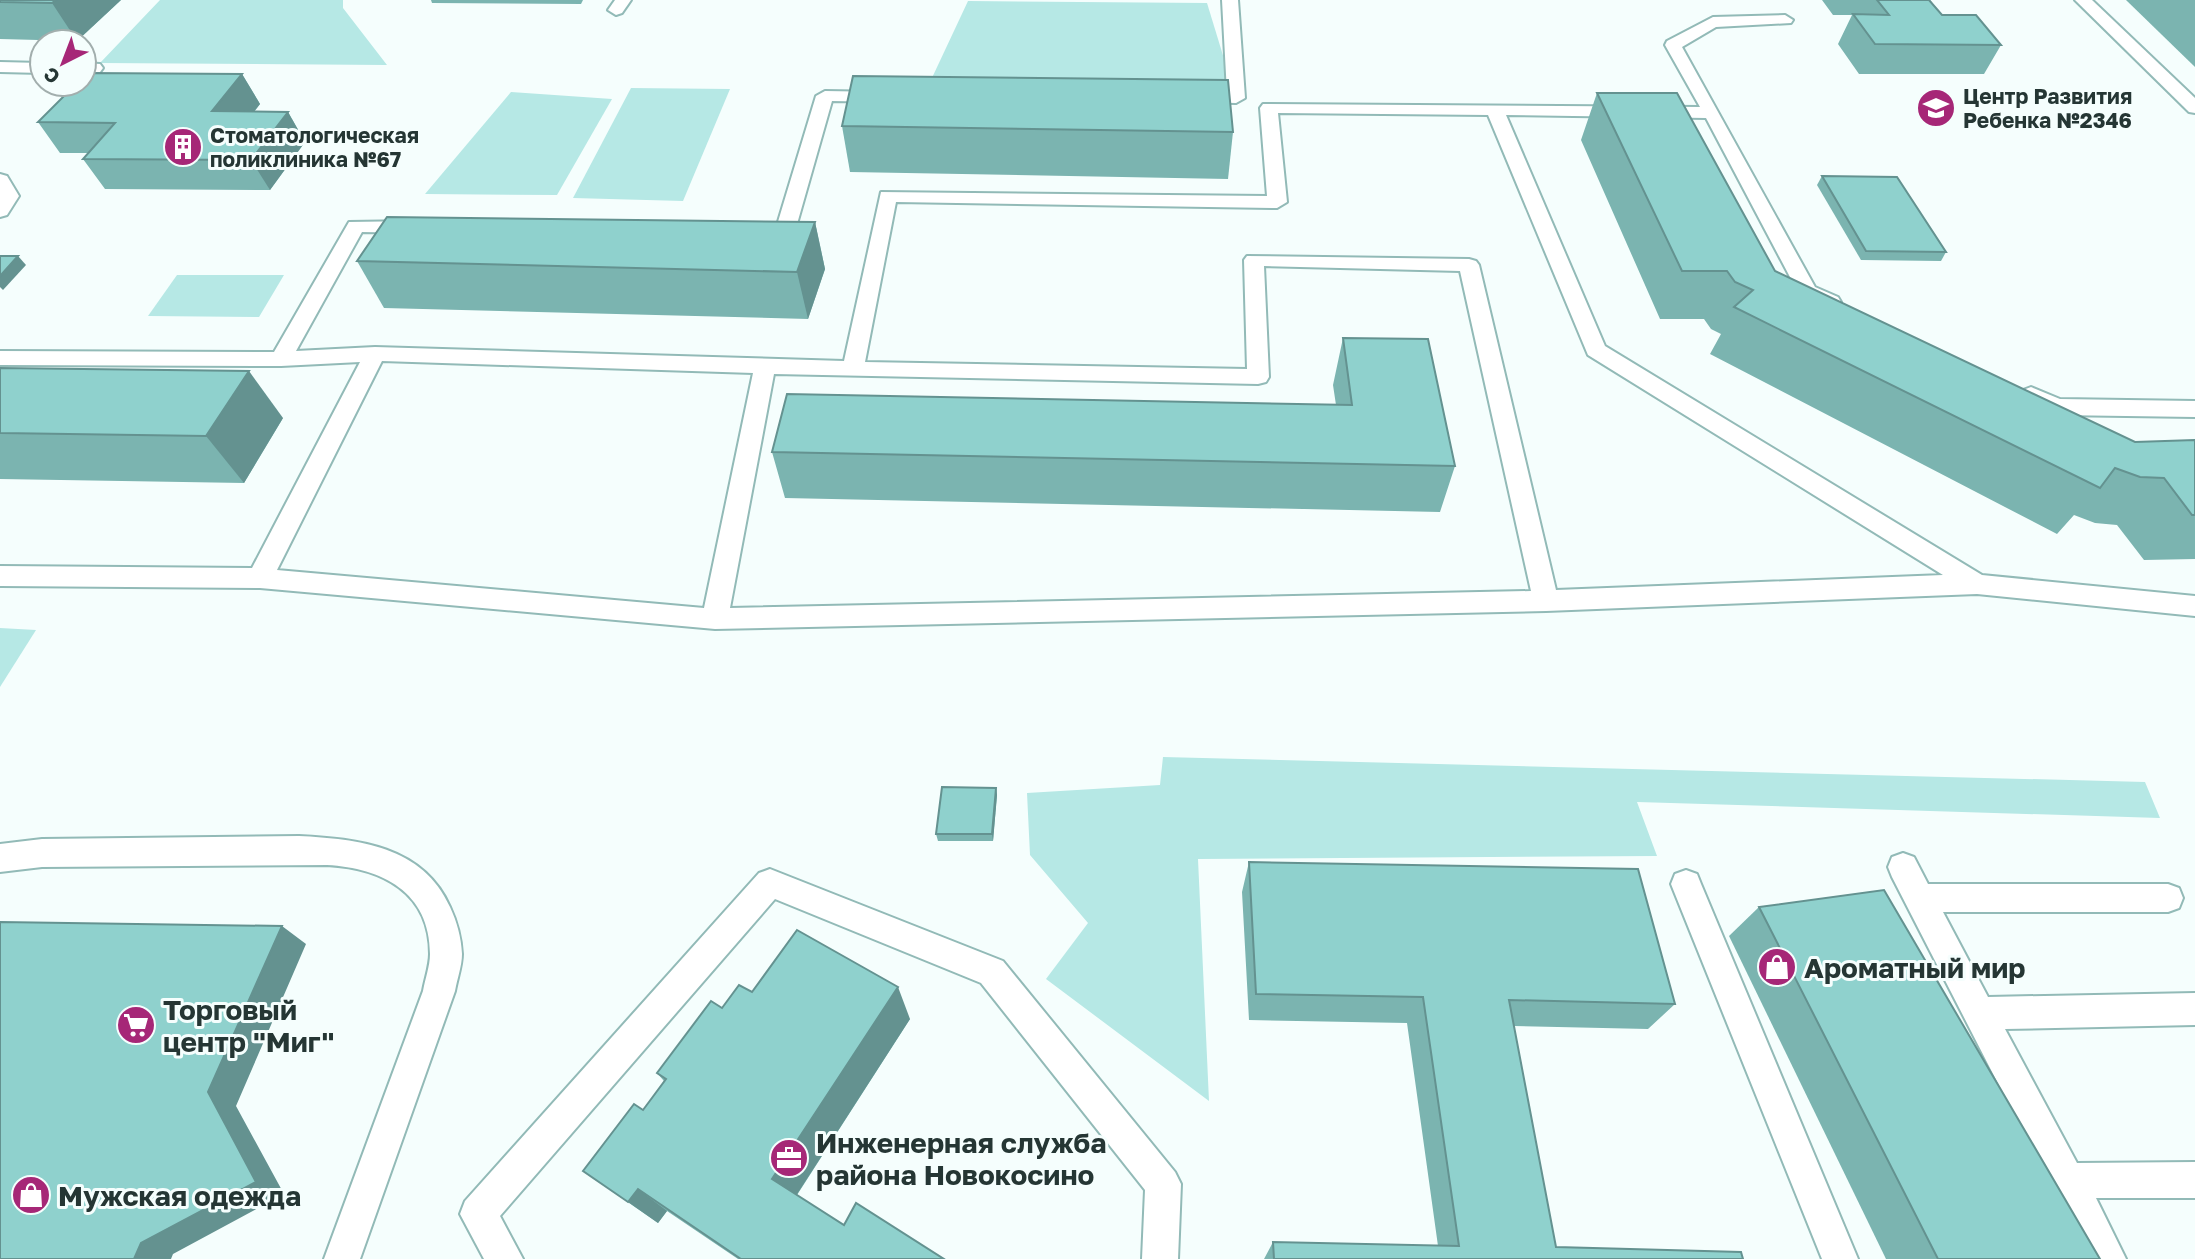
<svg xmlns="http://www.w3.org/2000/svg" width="2195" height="1259" font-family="'Golos Text',sans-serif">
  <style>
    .green { fill: #b6e8e5 }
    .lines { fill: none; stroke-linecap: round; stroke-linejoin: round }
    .lane-casing { stroke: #92bab7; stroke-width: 4 }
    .lane { fill: #fff; fill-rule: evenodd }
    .wall { fill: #7bb4b0 }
    .shaded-wall { fill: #649290 }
    .building { fill: #8fd1cd; stroke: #649290; stroke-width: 2 }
    .labels { text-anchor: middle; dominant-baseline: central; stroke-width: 6; stroke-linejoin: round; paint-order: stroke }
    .far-poi-label { font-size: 21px; font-weight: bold; fill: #253634; stroke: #f5fefd; text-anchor: start }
    .near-poi-label { font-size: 28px; font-weight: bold; fill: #253634; stroke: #f5fefd; text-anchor: start }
  </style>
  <rect width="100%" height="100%" fill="#f5fefd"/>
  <g class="green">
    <path d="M 160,0 L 343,0 L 343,8 L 387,65 L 100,63 Z"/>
    <path d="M 968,1 L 1207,3 L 1236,98 L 923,97 Z"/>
    <path d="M 631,88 L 730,89 L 683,201 L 573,198 Z"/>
    <path d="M 511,92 L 612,99 L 557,195 L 425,194 Z"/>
    <path d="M 177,275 L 284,275 L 259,317 L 148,316 Z"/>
    <path d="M 0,628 L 36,630 L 0,687 Z"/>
    <path d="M 1163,757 L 2145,782 L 2160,818 L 1637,802 L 1657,856 L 1198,859 L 1209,1101 L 1046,979 L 1088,923 L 1030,855 L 1027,793 L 1160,785 Z"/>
  </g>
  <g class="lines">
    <defs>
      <g id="lane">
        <path d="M 615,0 L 631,0 L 622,13 L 616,15 L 608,10 Z"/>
        <path d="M 1222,0 L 1238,0 L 1245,98 L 1236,103 L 1187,102 L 1184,98 L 1187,94 L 1227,93 Z"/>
        <path d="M 2075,0 L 2092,0 L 2195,98 L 2195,113 L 2189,112 Z"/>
        <path d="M 1785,15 L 1793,20 L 1791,23 L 1716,27 L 1682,47 L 1815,287 L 1838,297 L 1841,302 L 1838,307 L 1824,307 L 1800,296 L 1706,118 L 1506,115 L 1605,346 L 1982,575 L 2195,596 L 2195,616 L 1977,594 L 1546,611 L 715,629 L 260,588 L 0,586 L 0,566 L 252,568 L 360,362 L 281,366 L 0,365 L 0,351 L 274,352 L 349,222 L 415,221 L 425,227 L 415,233 L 362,232 L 296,351 L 375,347 L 844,361 L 881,192 L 1267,196 L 1260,108 L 1263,104 L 1700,107 L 1665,45 L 1667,41 L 1713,17 ZM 1278,113 L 1488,115 L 1588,355 L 1943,575 L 1556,590 L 1479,265 L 1476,261 L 1469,259 L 1247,256 L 1244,260 L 1247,369 L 865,362 L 896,202 L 1277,208 L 1287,202 ZM 1264,266 L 1460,271 L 1531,591 L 730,608 L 774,374 L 1258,384 L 1266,382 L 1269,377 ZM 382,361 L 753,373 L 704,608 L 277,570 Z"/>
        <path d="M 0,62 L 42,63 L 42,73 L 0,72 Z"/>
        <path d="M 84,63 L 100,64 L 103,68 L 100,72 L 84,73 Z"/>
        <path d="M 825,91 L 885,92 L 894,97 L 885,102 L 832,101 L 795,231 L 792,235 L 754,235 L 751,231 L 754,227 L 777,225 L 816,96 Z"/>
        <path d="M 0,174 L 7,176 L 19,196 L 7,215 L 0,217 Z"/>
        <path d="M 2031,387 L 2060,399 L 2195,401 L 2195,417 L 2057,415 L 2023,400 L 2020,395 L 2023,390 Z"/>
        <path d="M 299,836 C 358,839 423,846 450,907 C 457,922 461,937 462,954 C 462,966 457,979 455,991 L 360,1259 L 324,1259 L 423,991 C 425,979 430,966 430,954 C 430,892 382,868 327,865 L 42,867 L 0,872 L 0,844 L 42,839 Z"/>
        <path d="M 1903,853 L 1914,857 L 1928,884 L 2168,884 L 2179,888 L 2183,898 L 2179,908 L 2168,912 L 1943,912 L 1988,997 L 2195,993 L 2195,1025 L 2005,1029 L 2077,1163 L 2195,1162 L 2195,1198 L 2096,1198 L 2126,1259 L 2088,1259 L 1892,877 L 1888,867 L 1892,857 Z"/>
        <path d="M 770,869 L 1003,961 L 1175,1172 L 1181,1184 L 1178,1259 L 1142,1259 L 1145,1190 L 981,983 L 775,899 L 500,1216 L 523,1259 L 484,1259 L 460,1214 L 465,1201 L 759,873 Z"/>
        <path d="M 1686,870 L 1697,874 L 1701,884 L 1858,1259 L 1822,1259 L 1671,884 L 1675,874 Z"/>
      </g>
    </defs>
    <use href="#lane" class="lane-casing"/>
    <use href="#lane" class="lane"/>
  </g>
  <g class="wall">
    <path d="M 0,0 L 121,0 L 77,41 L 0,39 Z"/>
    <path d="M 431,0 L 583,0 L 581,4 L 432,3 Z"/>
    <path d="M 1822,0 L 1930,0 L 1942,15 L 2001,45 L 1984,74 L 1859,74 L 1838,44 L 1852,15 L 1833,15 Z"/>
    <path d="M 2126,0 L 2195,0 L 2195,67 Z"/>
    <path d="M 242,74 L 260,104 L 254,112 L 288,112 L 305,142 L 270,190 L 105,189 L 83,159 L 88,153 L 60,153 L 38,122 Z"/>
    <path d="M 1597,93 L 1775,271 L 2135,442 L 2195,440 L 2195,559 L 2144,560 L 2117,525 L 2095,523 L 2074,515 L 2057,534 L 1710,354 L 1721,334 L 1711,329 L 1704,319 L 1660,319 L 1581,140 Z"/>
    <path d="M 842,126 L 1233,132 L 1228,179 L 850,172 Z"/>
    <path d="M 1822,176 L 1946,252 L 1941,261 L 1861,260 L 1817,185 Z"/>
    <path d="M 815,222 L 825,269 L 808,319 L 384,308 L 357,261 Z"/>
    <path d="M 1343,338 L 1455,466 L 1440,512 L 785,498 L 772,452 L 1336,405 L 1333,385 Z"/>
    <path d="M 0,368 L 283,418 L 244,483 L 0,479 Z"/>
    <path d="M 996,788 L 997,795 L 993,841 L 938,841 L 936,834 Z"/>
    <path d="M 1249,862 L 1675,1004 L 1648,1029 L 1514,1026 L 1556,1247 L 1743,1259 L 1264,1259 L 1273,1242 L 1438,1246 L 1407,1023 L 1249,1020 L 1242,892 Z"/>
    <path d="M 1759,907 L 2100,1259 L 1886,1259 L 1729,936 Z"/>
    <path d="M 752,992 L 910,1019 L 797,1195 L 844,1225 L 944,1259 L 738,1259 L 667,1211 L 658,1223 L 583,1171 L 643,1110 L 664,1081 L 657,1073 L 722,1008 Z"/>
  </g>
  <g class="shaded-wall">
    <path d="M 56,0 L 121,0 L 77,41 L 52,3 Z"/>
    <path d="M 242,74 L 260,104 L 230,141 L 212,111 Z"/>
    <path d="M 288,112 L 305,142 L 270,190 L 251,160 Z"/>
    <path d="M 815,222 L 825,269 L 808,319 L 797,272 Z"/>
    <path d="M 18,256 L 26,265 L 3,290 L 0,287 L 0,276 Z"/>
    <path d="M 249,371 L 283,418 L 244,483 L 206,436 Z"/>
    <path d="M 996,788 L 997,795 L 993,841 L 992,834 Z"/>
    <path d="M 282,926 L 306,944 L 236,1106 L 284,1194 L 173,1254 L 171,1259 L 134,1259 Z"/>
    <path d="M 898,987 L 910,1019 L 792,1202 L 772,1179 Z"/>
    <path d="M 638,1189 L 667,1211 L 658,1223 L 628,1202 Z"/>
  </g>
  <g class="building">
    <path d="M 0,0 L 56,0 L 52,3 L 0,2 Z"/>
    <path d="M 1877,0 L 1929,0 L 1942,15 L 1976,15 L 2001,45 L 1875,44 L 1853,14 L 1889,15 Z"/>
    <path d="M 86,73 L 242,74 L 212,111 L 288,112 L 251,160 L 83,159 L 115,123 L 38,122 L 76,84 L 84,84 L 84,75 Z"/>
    <path d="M 853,76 L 1228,80 L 1233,132 L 842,126 Z"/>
    <path d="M 1597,93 L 1677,93 L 1775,271 L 2135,442 L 2195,440 L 2195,515 L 2192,515 L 2164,478 L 2140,477 L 2115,468 L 2100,488 L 1734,307 L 1753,290 L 1735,282 L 1727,271 L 1682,271 Z"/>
    <path d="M 1822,176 L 1897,177 L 1946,252 L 1866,251 Z"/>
    <path d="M 387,217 L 815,222 L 797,272 L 357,261 Z"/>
    <path d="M 0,256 L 18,256 L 0,276 Z"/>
    <path d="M 1343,338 L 1428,339 L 1455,466 L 772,452 L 787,394 L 1352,405 Z"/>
    <path d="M 0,368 L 249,371 L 206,436 L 0,433 Z"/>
    <path d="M 942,787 L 996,788 L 992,834 L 936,834 Z"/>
    <path d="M 1249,862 L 1638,869 L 1675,1004 L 1509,1000 L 1556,1247 L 1741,1252 L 1743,1259 L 1274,1259 L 1273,1242 L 1459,1246 L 1423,997 L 1256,994 Z"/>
    <path d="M 1884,890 L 2100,1259 L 1938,1259 L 1759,907 Z"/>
    <path d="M 0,922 L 282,926 L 208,1092 L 256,1182 L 141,1243 L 134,1259 L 0,1259 Z"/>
    <path d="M 797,930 L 898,987 L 772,1179 L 844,1225 L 856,1203 L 944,1259 L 741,1259 L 638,1189 L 628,1202 L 583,1171 L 634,1104 L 643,1110 L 666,1079 L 657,1073 L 711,1001 L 722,1008 L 739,985 L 752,992 Z"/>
  </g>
  <defs>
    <symbol id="school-disc" viewBox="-11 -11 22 22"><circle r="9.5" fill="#a62777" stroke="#f5fefd"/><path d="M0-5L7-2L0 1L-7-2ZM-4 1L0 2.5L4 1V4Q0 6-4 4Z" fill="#fff"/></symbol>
    <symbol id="building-disc" viewBox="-11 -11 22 22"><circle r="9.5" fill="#a62777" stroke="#f5fefd"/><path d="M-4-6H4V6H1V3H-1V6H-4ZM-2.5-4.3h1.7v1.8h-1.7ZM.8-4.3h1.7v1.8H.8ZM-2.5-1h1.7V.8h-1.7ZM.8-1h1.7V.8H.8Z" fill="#fff"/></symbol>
    <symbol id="shop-disc" viewBox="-11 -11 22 22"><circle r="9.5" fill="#a62777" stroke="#f5fefd"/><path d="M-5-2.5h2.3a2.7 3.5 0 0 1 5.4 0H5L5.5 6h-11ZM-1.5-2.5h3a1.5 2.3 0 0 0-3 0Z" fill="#fff"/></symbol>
    <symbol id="supermarket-disc" viewBox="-11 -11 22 22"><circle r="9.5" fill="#a62777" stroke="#f5fefd"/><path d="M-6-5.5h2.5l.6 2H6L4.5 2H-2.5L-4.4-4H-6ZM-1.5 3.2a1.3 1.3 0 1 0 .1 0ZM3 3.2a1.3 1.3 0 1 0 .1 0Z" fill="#fff"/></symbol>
    <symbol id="office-disc" viewBox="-11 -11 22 22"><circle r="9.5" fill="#a62777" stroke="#f5fefd"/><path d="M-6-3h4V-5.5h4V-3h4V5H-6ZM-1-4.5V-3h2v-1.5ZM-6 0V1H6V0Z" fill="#fff"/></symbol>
  </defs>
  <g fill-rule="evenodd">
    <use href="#school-disc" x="1914" y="86" width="44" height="44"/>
    <use href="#building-disc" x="161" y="125" width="44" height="44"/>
    <use href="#shop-disc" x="1755" y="945" width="44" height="44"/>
    <use href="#supermarket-disc" x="114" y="1003" width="44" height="44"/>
    <use href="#office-disc" x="767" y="1136" width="44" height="44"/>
    <use href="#shop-disc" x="9" y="1173" width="44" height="44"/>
  </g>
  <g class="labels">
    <g class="far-poi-label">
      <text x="1963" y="96">Центр Развития<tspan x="1963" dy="24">Ребенка №2346</tspan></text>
      <text x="210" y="135">Стоматологическая<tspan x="210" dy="24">поликлиника №67</tspan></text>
    </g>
    <g class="near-poi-label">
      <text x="1804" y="967">Ароматный мир</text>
      <text x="163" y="1009">Торговый<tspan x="163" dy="32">центр "Миг"</tspan></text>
      <text x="816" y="1142">Инженерная служба<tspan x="816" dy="32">района Новокосино</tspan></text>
      <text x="58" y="1195">Мужская одежда</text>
    </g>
  </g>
  <g transform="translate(63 63) rotate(222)"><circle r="33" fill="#f5fefd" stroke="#a2aead" stroke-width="2"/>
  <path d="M0-5L12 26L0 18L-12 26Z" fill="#a62777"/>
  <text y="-10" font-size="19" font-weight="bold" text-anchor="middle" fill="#253634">С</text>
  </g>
</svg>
